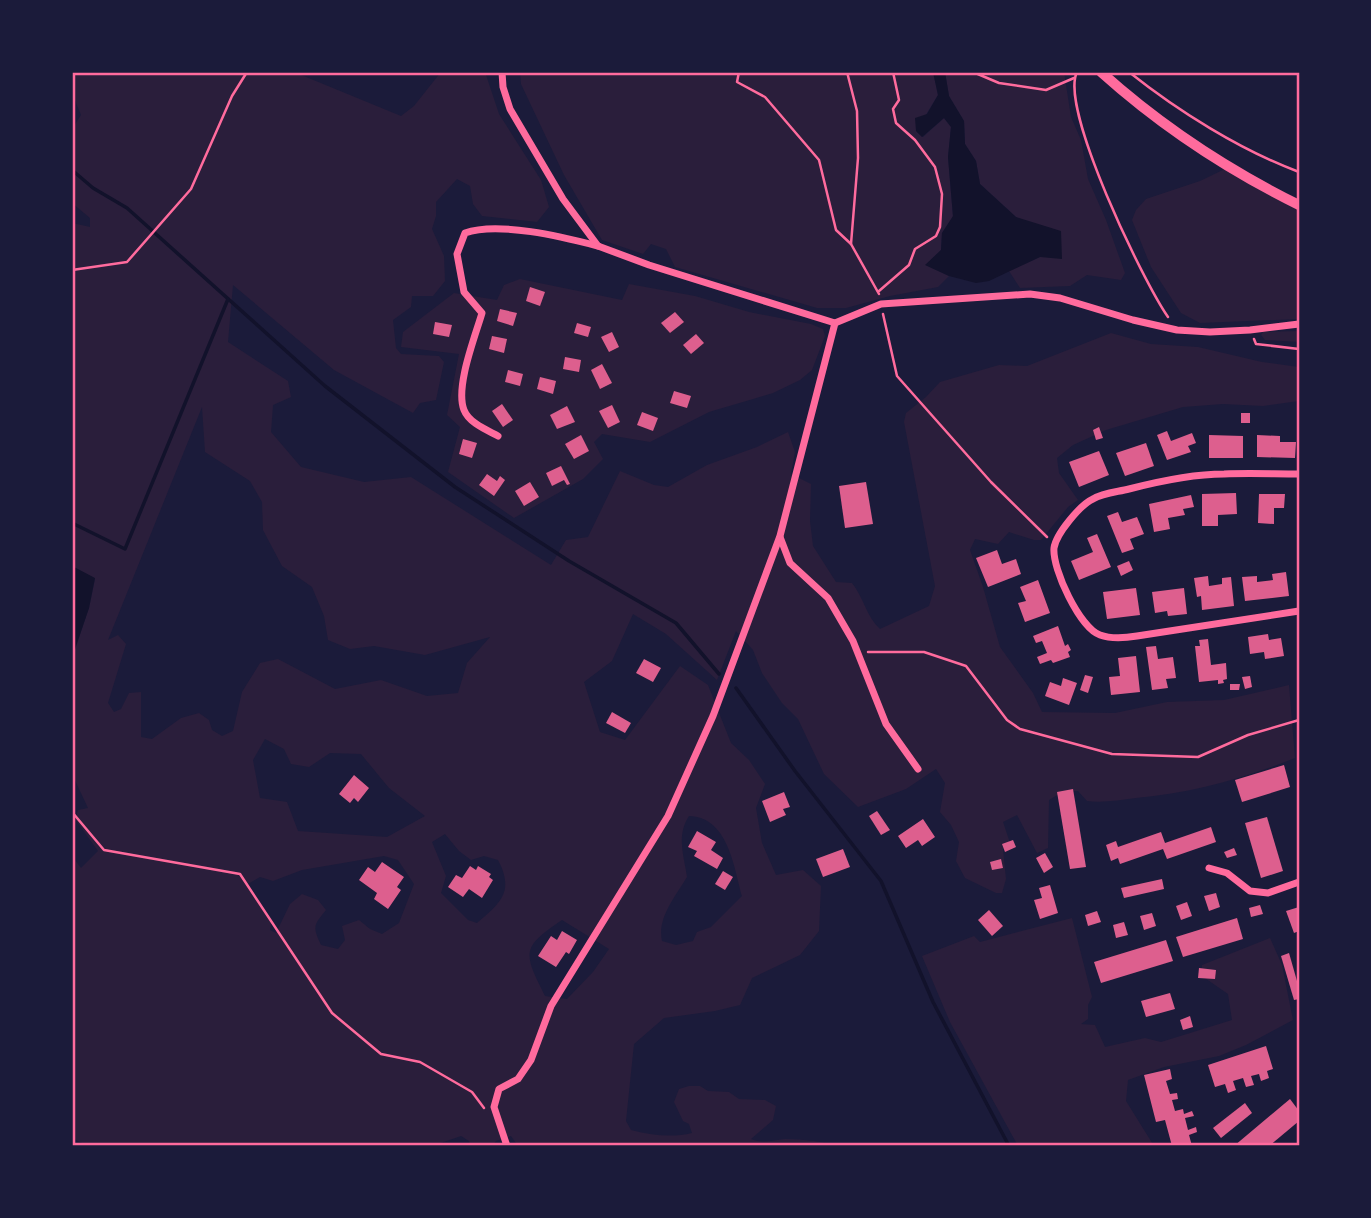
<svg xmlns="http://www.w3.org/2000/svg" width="1371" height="1218" font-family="'Fira Sans',sans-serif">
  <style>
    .green { fill: #2a1e3b; fill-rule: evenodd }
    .water { fill: #12122b }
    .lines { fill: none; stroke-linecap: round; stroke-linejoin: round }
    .stream { stroke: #12122b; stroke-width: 3.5 }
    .building { fill: #dd5f8e }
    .path { stroke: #ff6b9d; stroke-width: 2.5 }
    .minor { stroke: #ff6b9d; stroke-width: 7 }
    .tertiary { stroke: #ff6b9d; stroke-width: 10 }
    .neatline { fill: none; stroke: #ff6b9d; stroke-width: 2.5 }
  </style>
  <rect width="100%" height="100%" fill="#1b1b3a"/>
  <g class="green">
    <path d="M 72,72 L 294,72 L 401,116 L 414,106 L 441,72 L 485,72 L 499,114 L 541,180 L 549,207 L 537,222 L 482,216 L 473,204 L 470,186 L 457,179 L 436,202 L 436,216 L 432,229 L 444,256 L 445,281 L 433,296 L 412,296 L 411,307 L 393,320 L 396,348 L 401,354 L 439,356 L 444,362 L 436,400 L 420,403 L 413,413 L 334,370 L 233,285 L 228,342 L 288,381 L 291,397 L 273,405 L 271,432 L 301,467 L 364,482 L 411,477 L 551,565 L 566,540 L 588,537 L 620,471 L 654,485 L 668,487 L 707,465 L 757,447 L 788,432 L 795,452 L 791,474 L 811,484 L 810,521 L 813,546 L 836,582 L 852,583 C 864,598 866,616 880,629 L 929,606 L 935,586 L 904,422 L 906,413 L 926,397 L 940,382 L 999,365 L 1027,366 L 1111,333 L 1151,344 L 1198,347 L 1262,362 L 1299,367 L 1299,401 L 1263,406 L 1223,404 L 1183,407 L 1106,430 L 1073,445 L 1057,458 L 1059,473 L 1078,500 L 1068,507 L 1041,540 L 1034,540 L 1009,532 L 998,544 L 975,539 L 970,550 L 983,587 L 1000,647 L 1033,693 L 1042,712 L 1115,713 L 1167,702 L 1224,700 L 1289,685 L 1295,758 C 1243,779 1192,793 1136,798 C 1119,800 1104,803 1087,801 L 1078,791 L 1064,791 L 1049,800 L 1048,848 L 1037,853 L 1017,815 L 1003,822 L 1010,843 L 1003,849 L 1006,879 L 1002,893 L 996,893 L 965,878 L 956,861 L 959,842 L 951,825 L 940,812 L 945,783 L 936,769 L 906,789 L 858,807 L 824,774 L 798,719 L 782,703 L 762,673 L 753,650 L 736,631 L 717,680 L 666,634 L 633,614 L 612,661 L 584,682 L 600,732 L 625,740 L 680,666 L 708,685 L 731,743 L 749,760 L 765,784 L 756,808 L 762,843 L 776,875 L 803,870 L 821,886 L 819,931 L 800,955 L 752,978 L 740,1005 L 715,1011 L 664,1018 L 634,1044 L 626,1121 L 631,1130 C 650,1135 672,1138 692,1133 L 689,1124 L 683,1121 L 674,1102 L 679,1089 L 689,1086 L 700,1086 L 708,1091 L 729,1092 L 739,1099 L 765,1100 L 776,1106 L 773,1120 L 751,1139 C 764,1144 772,1140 785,1139 C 804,1139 823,1142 842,1146 L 518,1146 L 511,1136 L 496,1141 L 492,1146 L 470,1146 L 469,1141 L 461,1136 L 432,1146 L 88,1146 L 72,1138 L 72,856 L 81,868 L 98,851 L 75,819 L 78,810 L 88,808 L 72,774 L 72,658 L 89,608 L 95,579 L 72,566 L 72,223 L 90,227 L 90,218 L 72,203 L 72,129 L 81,115 L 72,93 ZM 202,407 L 205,452 L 250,481 L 262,502 L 263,530 L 282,566 L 312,587 L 324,616 L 328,640 L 350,649 L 374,646 L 425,655 L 490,637 L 467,663 L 458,693 L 427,696 L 381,680 L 335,689 L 278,659 L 260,663 L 242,692 L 233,731 L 222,736 L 212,730 L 209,720 L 199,713 L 181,718 L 152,739 L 141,737 L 141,692 L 129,693 L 121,709 L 114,712 L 108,703 L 126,644 L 118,635 L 108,640 ZM 265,739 L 284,749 L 291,764 L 309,767 L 330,753 L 361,754 L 389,788 L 425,816 L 387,837 L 298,831 L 287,802 L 260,798 L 253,760 ZM 689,816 C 728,817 734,867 742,896 L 711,927 L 697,932 L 693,941 L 676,945 L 662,941 C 657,918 675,897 687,877 C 684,855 676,836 689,816 ZM 445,834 L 459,851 L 471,860 L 484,856 L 498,860 C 515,892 500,903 477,923 L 468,920 L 441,893 L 446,876 L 432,842 ZM 384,856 L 398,860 L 414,884 L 399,923 L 382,934 L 370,929 L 359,920 L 342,926 L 345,940 L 338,949 L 321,945 C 312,926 314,925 326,910 L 318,900 L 302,894 L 290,904 L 276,933 L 270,930 L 271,923 L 248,884 L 260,877 L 273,881 L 302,870 ZM 562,920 L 609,949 L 593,972 L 567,999 L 545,996 C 523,952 521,948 562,920 Z"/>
    <path d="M 520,72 L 933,72 L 938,95 L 916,131 L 923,137 L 944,118 L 951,127 L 948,157 L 953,217 L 942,233 L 941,250 L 926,265 L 949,276 L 938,287 L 890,296 L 846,308 L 817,308 L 675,267 L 666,249 L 651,244 L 643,254 L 602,240 L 564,175 L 521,84 Z"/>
    <path d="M 945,72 L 1064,72 L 1071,117 L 1081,140 L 1088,179 L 1106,220 L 1125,273 L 1121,280 L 1087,275 L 1070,286 L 1020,288 L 1009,271 L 1040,257 L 1016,217 L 980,184 L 976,161 L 965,144 L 964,121 L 949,96 Z"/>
    <path d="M 1225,169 L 1299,210 L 1299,319 L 1200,323 L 1181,313 L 1151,267 L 1132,220 L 1136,210 L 1146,199 L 1200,181 Z"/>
    <path d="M 520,279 L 622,300 L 629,284 L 695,296 L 749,312 L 811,324 L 823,329 L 825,336 L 812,370 L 800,380 L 773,393 L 709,412 L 650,442 L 602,434 L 594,442 L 603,459 L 583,479 L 514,518 L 448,472 L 460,427 L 447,415 L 459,354 L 401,347 L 403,332 L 454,293 L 497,300 L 504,285 Z"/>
    <path d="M 1299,331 L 1299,342 L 1265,340 L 1261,335 L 1263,332 Z"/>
    <path d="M 1072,918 L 1092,997 L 1088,1005 L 1088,1019 L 1081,1024 L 1095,1025 L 1105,1047 L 1145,1038 L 1161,1042 L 1232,1020 L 1228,994 L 1202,976 L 1202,965 L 1270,938 L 1282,965 L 1293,1020 L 1246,1045 L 1219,1056 L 1164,1067 L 1128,1080 L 1126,1101 L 1154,1146 L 1018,1146 L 950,1022 L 922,956 L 974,936 L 980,942 Z"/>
  </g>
  <g class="water">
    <path d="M 933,72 L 945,72 L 949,96 L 964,121 L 965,144 L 976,161 L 980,184 L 1016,217 L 1061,231 L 1062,259 L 1040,257 L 989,281 L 976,283 L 949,276 L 925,265 L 941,250 L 942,233 L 953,216 L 948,157 L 951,127 L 944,118 L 922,137 L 916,131 L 915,118 L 927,114 L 938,95 Z"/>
    <path d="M 72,566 L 95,578 L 89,608 L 72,658 L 72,599 L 75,586 L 72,582 Z"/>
  </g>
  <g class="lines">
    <g class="stream">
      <path d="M 72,170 L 93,188 L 127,208 L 325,386 L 455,487 L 569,561 L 676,623 L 719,674"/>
      <path d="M 72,523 L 125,549 L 228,299"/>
      <path d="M 736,688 L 795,771 L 881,881 L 933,1002 L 1009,1146"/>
    </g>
  </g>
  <g class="building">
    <path d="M 530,287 L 545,292 L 540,306 L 526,301 Z"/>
    <path d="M 500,309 L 517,313 L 513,326 L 497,321 Z"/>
    <path d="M 675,312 L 684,322 L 670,333 L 661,323 Z"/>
    <path d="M 435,322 L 452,325 L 449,337 L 433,334 Z"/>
    <path d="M 577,323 L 591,327 L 588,337 L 574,333 Z"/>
    <path d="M 612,332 L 619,347 L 609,352 L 601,337 Z"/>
    <path d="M 696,334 L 704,343 L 691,354 L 683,345 Z"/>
    <path d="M 492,336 L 507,339 L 504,353 L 489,349 Z"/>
    <path d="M 565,357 L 581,360 L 579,372 L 563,369 Z"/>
    <path d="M 602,364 L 612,383 L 600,389 L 591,370 Z"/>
    <path d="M 508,370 L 523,374 L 520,386 L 505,382 Z"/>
    <path d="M 540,377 L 556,381 L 553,394 L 537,389 Z"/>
    <path d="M 674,391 L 691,396 L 687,408 L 670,403 Z"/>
    <path d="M 502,404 L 513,420 L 503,427 L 492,411 Z"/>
    <path d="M 612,405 L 620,422 L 608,428 L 599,411 Z"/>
    <path d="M 567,406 L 575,422 L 557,429 L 550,415 Z"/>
    <path d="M 642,412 L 658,418 L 653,431 L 637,425 Z"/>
    <rect x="1241" y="413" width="9" height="10"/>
    <path d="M 1099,427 L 1103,438 L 1096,440 L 1093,430 Z"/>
    <path d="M 1167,431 L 1171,441 L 1192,433 L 1196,443 L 1188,446 L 1191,452 L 1167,460 L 1157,435 Z"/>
    <path d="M 581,435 L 589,451 L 574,459 L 565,444 Z"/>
    <path d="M 1209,435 L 1243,436 L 1243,458 L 1209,458 Z"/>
    <path d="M 1257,435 L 1280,436 L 1280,442 L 1296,442 L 1295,458 L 1257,457 Z"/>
    <path d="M 463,439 L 477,443 L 472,458 L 459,454 Z"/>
    <path d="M 1146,443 L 1154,466 L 1125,476 L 1116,453 Z"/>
    <path d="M 1099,451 L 1109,475 L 1079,487 L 1069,462 Z"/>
    <path d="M 561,466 L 570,484 L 567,485 L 564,480 L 552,486 L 546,473 Z"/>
    <path d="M 487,474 L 497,481 L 500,476 L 505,480 L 494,496 L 479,485 Z"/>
    <path d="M 530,482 L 539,497 L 524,506 L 515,491 Z"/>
    <path d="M 866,482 L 873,524 L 845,528 L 839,486 Z"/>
    <path d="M 1236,493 L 1237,514 L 1218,515 L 1218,526 L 1202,526 L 1202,494 Z"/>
    <path d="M 1259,494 L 1285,494 L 1284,508 L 1274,508 L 1274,524 L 1258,523 Z"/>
    <path d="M 1191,495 L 1194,507 L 1183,509 L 1185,515 L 1168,518 L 1170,529 L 1154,532 L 1149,504 Z"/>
    <path d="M 1118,512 L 1122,522 L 1137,517 L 1144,534 L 1130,539 L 1134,549 L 1122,553 L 1107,516 Z"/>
    <path d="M 1097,534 L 1111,567 L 1079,580 L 1071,561 L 1093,552 L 1087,538 Z"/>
    <path d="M 997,550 L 1002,564 L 1016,559 L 1021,574 L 988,587 L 976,558 Z"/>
    <path d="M 1129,561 L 1133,570 L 1121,576 L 1117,566 Z"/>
    <path d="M 1286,572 L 1289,596 L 1245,601 L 1242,577 L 1257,576 L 1257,582 L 1273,580 L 1272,574 Z"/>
    <path d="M 1208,576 L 1209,586 L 1222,584 L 1222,578 L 1231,577 L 1234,606 L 1202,610 L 1201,596 L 1197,597 L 1194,578 Z"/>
    <path d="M 1038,580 L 1050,613 L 1025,622 L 1018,603 L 1026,601 L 1020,587 Z"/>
    <path d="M 1136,588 L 1140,615 L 1107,619 L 1103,592 Z"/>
    <path d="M 1184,588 L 1187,614 L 1168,616 L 1167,611 L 1155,613 L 1152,592 Z"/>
    <path d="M 1058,626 L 1065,646 L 1068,644 L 1071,650 L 1068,652 L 1070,657 L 1053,663 L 1051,660 L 1040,664 L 1037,657 L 1047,653 L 1042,641 L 1036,643 L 1033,636 Z"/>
    <path d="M 1268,634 L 1269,640 L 1281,638 L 1284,656 L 1265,659 L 1264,652 L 1250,654 L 1248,637 Z"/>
    <path d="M 1208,639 L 1211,665 L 1226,663 L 1227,679 L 1223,680 L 1224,683 L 1218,684 L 1218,680 L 1199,682 L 1195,646 L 1200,646 L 1199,640 Z"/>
    <path d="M 1156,646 L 1158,659 L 1173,657 L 1176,678 L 1166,679 L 1168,688 L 1152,690 L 1146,647 Z"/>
    <path d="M 1136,656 L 1140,692 L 1111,695 L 1109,677 L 1120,676 L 1118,658 Z"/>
    <path d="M 644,659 L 661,668 L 653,682 L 636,673 Z"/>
    <path d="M 1085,675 L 1093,677 L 1088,693 L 1080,690 Z"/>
    <path d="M 1250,676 L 1252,687 L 1245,689 L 1242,677 Z"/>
    <path d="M 1063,678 L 1077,683 L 1069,705 L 1045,696 L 1050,682 L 1061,686 Z"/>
    <path d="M 1230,684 L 1240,684 L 1239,690 L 1230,690 Z"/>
    <path d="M 612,712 L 631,723 L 625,733 L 606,723 Z"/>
    <path d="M 1284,765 L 1290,787 L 1242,802 L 1235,780 Z"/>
    <path d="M 354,775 L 369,788 L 358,802 L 354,798 L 350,803 L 339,794 Z"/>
    <path d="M 1073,789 L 1086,867 L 1070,869 L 1057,792 Z"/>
    <path d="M 784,792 L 790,807 L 783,809 L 786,815 L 770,822 L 762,801 Z"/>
    <path d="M 877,811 L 890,830 L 881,835 L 869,816 Z"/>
    <path d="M 1267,817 L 1283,871 L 1261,878 L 1245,823 Z"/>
    <path d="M 923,819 L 935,837 L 922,846 L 918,840 L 906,848 L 898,836 Z"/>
    <path d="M 1211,827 L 1216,842 L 1167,859 L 1163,849 L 1120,864 L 1118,858 L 1111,861 L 1106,845 L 1116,841 L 1118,847 L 1161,832 L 1165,843 Z"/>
    <path d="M 697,831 L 716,842 L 711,850 L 723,858 L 717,869 L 694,856 L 697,851 L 688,847 Z"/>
    <path d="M 1013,840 L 1016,847 L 1005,852 L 1002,844 Z"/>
    <path d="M 1234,848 L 1237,855 L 1227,858 L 1224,852 Z"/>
    <path d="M 843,849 L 850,867 L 823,877 L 816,859 Z"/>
    <path d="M 1045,853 L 1053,867 L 1044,873 L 1036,858 Z"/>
    <path d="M 1001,859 L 1003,868 L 992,870 L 990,862 Z"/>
    <path d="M 382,862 L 404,877 L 397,887 L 401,890 L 388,909 L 374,899 L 377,893 L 359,880 L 368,867 L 375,872 Z"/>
    <path d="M 470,866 L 476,870 L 478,866 L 491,874 L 489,877 L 493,880 L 482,898 L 469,889 L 463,897 L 448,887 L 456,875 L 462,878 Z"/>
    <path d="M 723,871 L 733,877 L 725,890 L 715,884 Z"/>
    <path d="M 1162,879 L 1164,889 L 1124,898 L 1121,888 Z"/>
    <path d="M 1050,885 L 1058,913 L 1040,919 L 1034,900 L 1042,898 L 1039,888 Z"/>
    <path d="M 1216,893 L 1220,907 L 1209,911 L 1204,896 Z"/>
    <path d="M 1187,902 L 1192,916 L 1181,920 L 1176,906 Z"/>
    <path d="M 1260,905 L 1263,914 L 1251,917 L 1249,908 Z"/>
    <path d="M 1299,907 L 1299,931 L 1294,933 L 1286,911 Z"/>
    <path d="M 989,910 L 1003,926 L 992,936 L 978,920 Z"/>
    <path d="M 1097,911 L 1101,922 L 1088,926 L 1085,915 Z"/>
    <path d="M 1152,913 L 1156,926 L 1144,930 L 1140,916 Z"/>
    <path d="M 1237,918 L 1243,939 L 1183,957 L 1176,937 Z"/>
    <path d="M 1124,922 L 1128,935 L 1116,938 L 1113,925 Z"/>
    <path d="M 562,931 L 577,940 L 569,954 L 566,952 L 556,967 L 538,956 L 551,936 L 557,940 Z"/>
    <path d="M 1166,940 L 1173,961 L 1101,983 L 1094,962 Z"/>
    <path d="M 1289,953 L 1299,988 L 1299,999 L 1294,1000 L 1281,956 Z"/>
    <path d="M 1199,968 L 1216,970 L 1215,979 L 1198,978 Z"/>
    <path d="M 1170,993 L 1175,1009 L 1146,1017 L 1141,1001 Z"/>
    <path d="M 1190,1016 L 1193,1027 L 1183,1030 L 1180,1020 Z"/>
    <path d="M 1266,1046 L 1273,1069 L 1267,1071 L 1269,1078 L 1261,1081 L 1259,1074 L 1251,1076 L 1254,1085 L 1246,1087 L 1243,1078 L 1233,1081 L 1236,1090 L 1228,1093 L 1225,1084 L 1215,1087 L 1208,1065 Z"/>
    <path d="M 1170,1069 L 1172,1079 L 1166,1081 L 1170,1094 L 1177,1093 L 1178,1099 L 1172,1100 L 1175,1111 L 1183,1109 L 1184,1114 L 1192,1111 L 1194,1116 L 1185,1118 L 1188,1130 L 1196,1127 L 1197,1132 L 1189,1135 L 1192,1146 L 1172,1146 L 1165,1120 L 1156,1122 L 1144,1075 Z"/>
    <path d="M 1290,1099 L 1299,1111 L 1299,1121 L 1269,1146 L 1234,1146 Z"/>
    <path d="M 1245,1103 L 1252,1113 L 1221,1138 L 1213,1128 Z"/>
  </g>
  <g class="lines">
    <g class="path">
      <path d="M 739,72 L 737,82 L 765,97 L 819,160 L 836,230 L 851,244"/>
      <path d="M 847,72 L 857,111 L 858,158 L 851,244 L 879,294"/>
      <path d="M 973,72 L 999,83 L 1046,90 L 1074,78"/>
      <path d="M 1077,72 C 1059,108 1143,281 1168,317"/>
      <path d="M 1129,72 C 1178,111 1240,150 1299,172"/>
      <path d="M 72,270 L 127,262 L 191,189 L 232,96 L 247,72"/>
      <path d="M 879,291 L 909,265 L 915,249 L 936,236 L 940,227 L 942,194 L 935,167 L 915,140 L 896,123 L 893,109 L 899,100 L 893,72"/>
      <path d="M 883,314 L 897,376 L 991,482 L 1047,537"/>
      <path d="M 1254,339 L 1256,344 L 1299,349"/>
      <path d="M 868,652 L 924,652 L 966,666 L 1007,720 L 1020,729 L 1112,754 L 1198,757 L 1248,735 L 1299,720"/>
      <path d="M 1299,722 L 1299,734"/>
      <path d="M 72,812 L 104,850 L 240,874 L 332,1013 L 381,1054 L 420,1062 L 472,1092 L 484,1108"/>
    </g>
    <g class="minor">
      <path d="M 502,72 L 503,87 L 510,109 L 563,199 L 598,246 L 649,265 L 835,323"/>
      <path d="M 498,436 C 487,430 469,423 464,410 C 455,387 475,337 482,313 L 464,292 L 457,254 L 465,233 C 498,221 563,237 598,246"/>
      <path d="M 1299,474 C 1274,474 1249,473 1224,474 C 1192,474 1160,481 1129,489 C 1117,492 1103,493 1093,499 C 1080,505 1056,534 1054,548 C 1052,569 1080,628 1100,635 C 1111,639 1125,638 1137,636 L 1299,611"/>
      <path d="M 780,537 L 790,563 L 828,598 L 853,641 L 886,724 L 918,769"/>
      <path d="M 1209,868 L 1227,873 L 1250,891 L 1268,893 L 1299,882"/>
      <path d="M 507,1146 L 494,1107 L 499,1089 L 518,1079 L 531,1060 L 551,1006 L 668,816 L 713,716 L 780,536 L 835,323 L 881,304 L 1030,294 L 1060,298 L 1133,320 L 1177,330 L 1210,332 L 1250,330 L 1299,324"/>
    </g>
    <path class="tertiary" d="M 1101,72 C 1160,125 1228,170 1299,205"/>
  </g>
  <rect width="1371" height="1218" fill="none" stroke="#1b1b3a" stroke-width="147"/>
  <rect x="74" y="74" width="1224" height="1070" class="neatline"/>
</svg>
